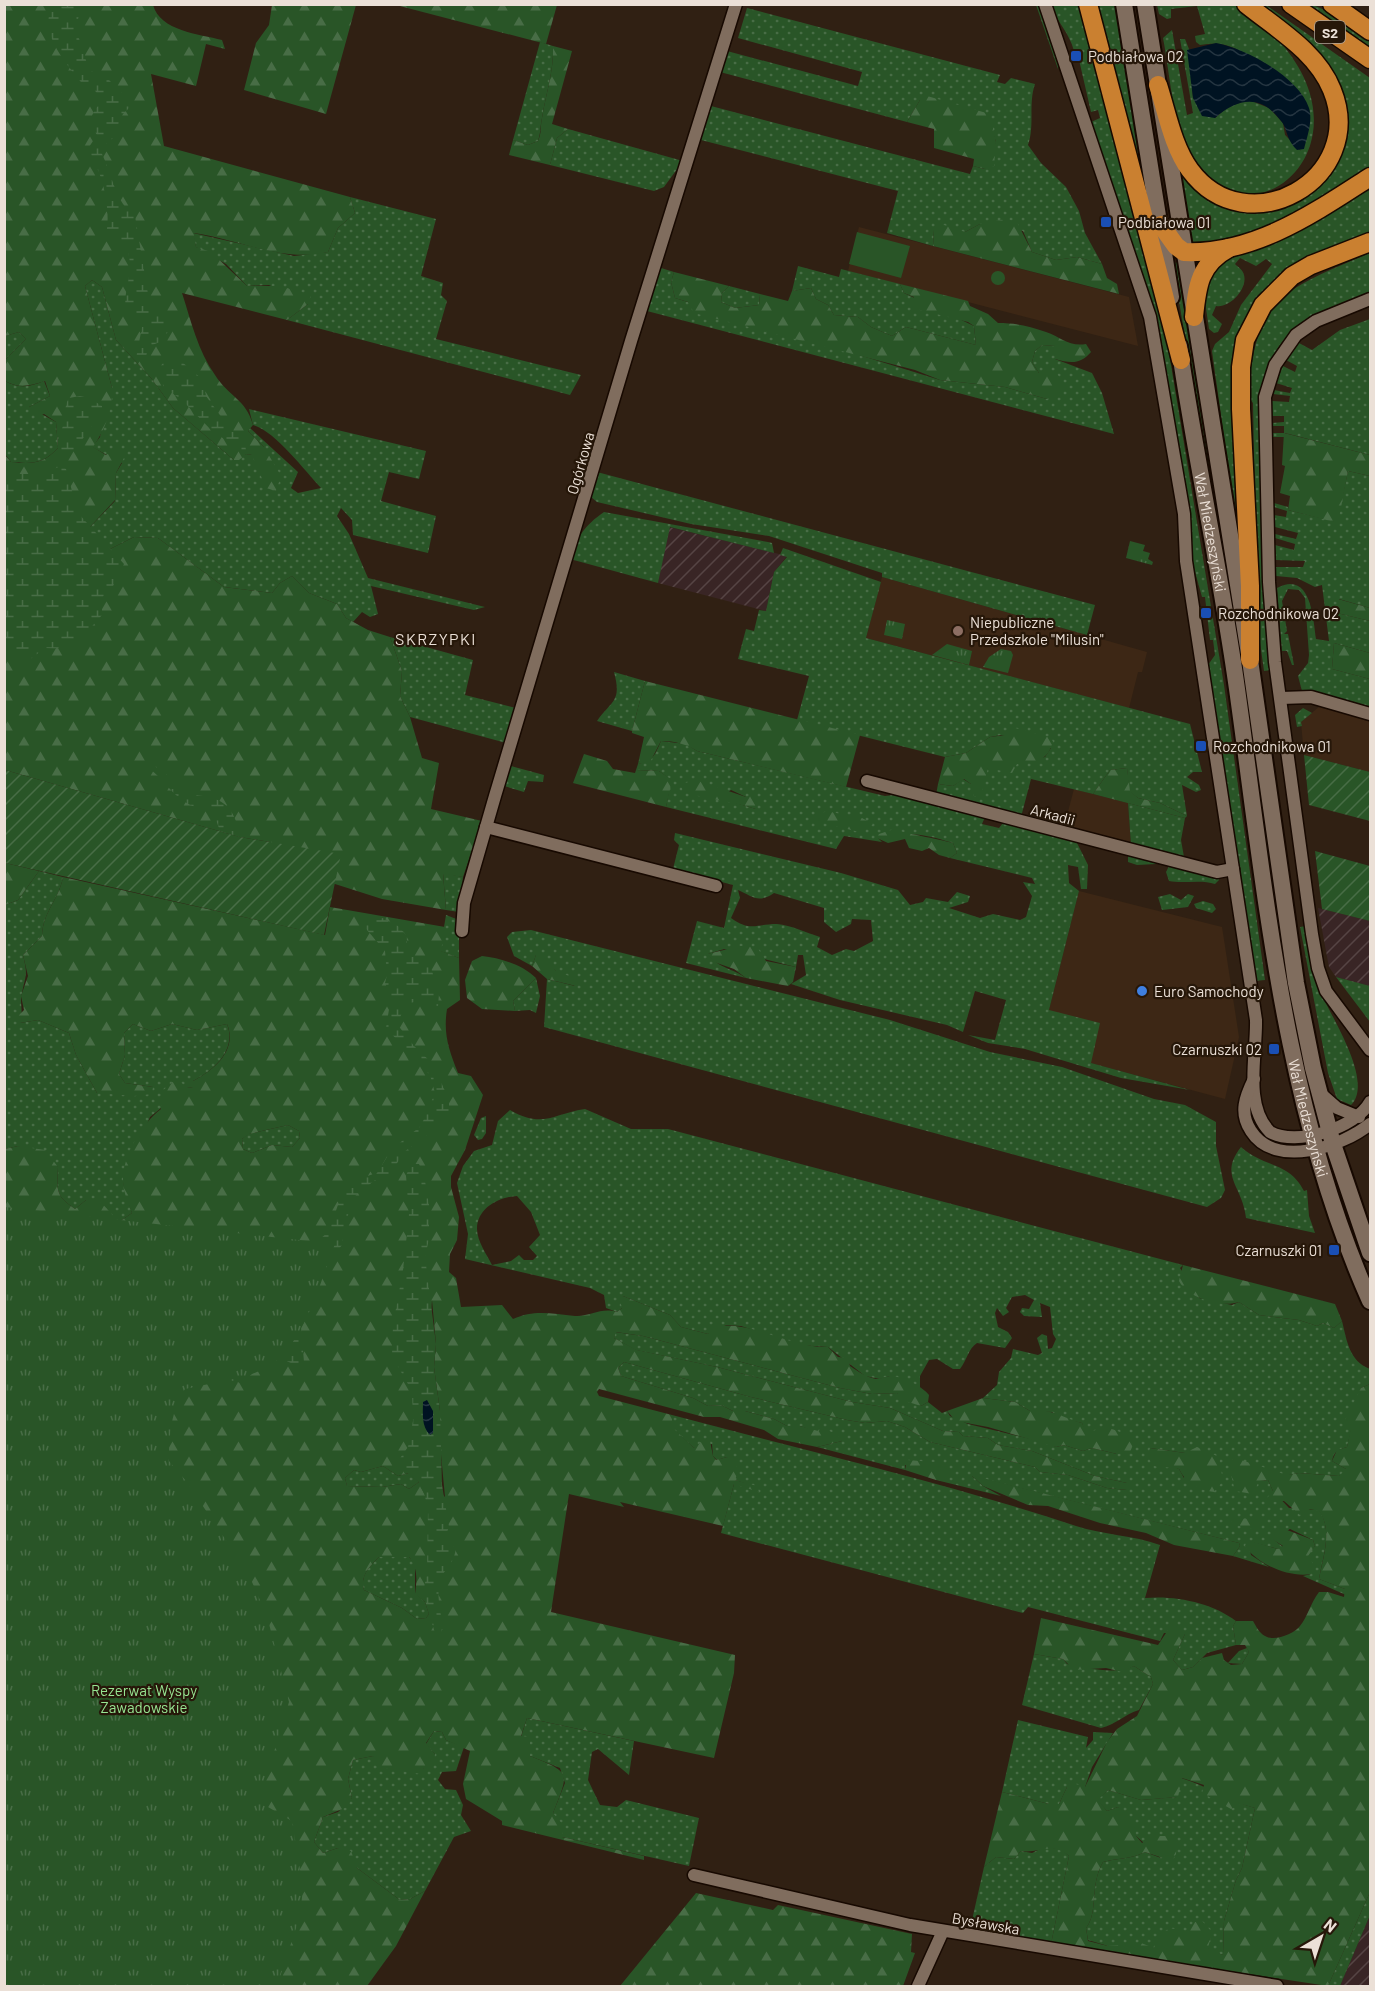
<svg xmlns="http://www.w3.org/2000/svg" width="1375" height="1991" font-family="Barlow,sans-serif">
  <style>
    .built { fill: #3d2715 }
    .industrial { fill: url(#industrial-furrows) }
    .grass { fill: url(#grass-dots); fill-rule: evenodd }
    .forest { fill: url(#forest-firs); fill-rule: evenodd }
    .wetland { fill: url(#wetland-marsh) }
    .park { fill: url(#park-tufts) }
    .garden { fill: url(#garden-furrows) }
    .pitch { fill: #295527 }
    .water { fill: url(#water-waves) }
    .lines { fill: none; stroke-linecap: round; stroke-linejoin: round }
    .minor-casing { stroke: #170901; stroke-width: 15 }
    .secondary-casing { stroke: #170901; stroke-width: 20 }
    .motorway-casing { stroke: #170901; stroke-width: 21 }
    .minor { stroke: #806d5e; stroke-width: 12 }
    .secondary { stroke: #806d5e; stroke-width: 16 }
    .motorway { stroke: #ca8030; stroke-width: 18 }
    .transit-dot { fill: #1a4fb4; stroke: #261709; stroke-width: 2 }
    .education-dot { fill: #8d6e63; stroke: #261709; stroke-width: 2 }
    .shop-dot { fill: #3f7fe0; stroke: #261709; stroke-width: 2 }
    .labels { text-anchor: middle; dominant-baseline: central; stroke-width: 4.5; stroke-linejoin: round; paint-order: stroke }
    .shield { fill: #261709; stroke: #b0a499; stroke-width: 1.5 }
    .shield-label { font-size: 14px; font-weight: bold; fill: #ebe0d7 }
    .poi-label { font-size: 15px; fill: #ebe0d7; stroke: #261709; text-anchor: start }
    .street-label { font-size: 15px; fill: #ebe0d7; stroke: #261709 }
    .park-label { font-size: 15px; fill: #97e592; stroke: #261709 }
    .neighbourhood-label { font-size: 16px; letter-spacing: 1.5px; fill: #ebe0d7; stroke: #261709 }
  </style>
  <defs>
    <pattern id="industrial-furrows" width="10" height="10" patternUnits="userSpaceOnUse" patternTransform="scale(1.5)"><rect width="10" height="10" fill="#392525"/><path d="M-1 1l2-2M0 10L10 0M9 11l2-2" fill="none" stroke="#564444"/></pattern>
    <pattern id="grass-dots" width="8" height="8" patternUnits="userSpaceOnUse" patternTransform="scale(1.5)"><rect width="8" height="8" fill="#295527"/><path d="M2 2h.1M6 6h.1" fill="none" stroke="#486d46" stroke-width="1.8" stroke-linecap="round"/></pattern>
    <pattern id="forest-firs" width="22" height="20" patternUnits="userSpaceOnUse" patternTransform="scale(1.5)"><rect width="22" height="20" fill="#295527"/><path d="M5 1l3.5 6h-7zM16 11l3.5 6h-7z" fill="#486d46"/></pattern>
    <pattern id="wetland-marsh" width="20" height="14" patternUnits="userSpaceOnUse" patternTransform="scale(1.5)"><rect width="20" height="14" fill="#295527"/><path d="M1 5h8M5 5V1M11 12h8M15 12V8" fill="none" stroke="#486d46"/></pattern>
    <pattern id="park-tufts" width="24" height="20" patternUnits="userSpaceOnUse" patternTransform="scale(1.5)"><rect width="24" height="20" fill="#295527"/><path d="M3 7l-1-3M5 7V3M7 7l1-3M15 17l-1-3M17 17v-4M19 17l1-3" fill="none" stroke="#486d46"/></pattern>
    <pattern id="garden-furrows" width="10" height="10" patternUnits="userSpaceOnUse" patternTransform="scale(1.5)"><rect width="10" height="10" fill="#295527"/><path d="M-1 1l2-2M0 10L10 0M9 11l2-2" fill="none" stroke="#486d46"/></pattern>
    <pattern id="water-waves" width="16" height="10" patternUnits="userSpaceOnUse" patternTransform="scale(1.5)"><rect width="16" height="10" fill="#001322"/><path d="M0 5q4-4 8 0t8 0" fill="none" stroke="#253541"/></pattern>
  </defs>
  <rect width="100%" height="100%" fill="#302013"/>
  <g class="built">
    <path d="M 859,227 L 1129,297 L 1138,346 L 848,271 Z"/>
    <path d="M 882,577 L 1147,652 L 1142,672 L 1138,672 L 1129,708 L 866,638 Z"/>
    <path d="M 1320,706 L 1370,720 L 1370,772 L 1304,755 L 1301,722 Z"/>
    <path d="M 1074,789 L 1128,803 L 1131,845 L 1064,827 Z"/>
    <path d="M 1079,891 L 1222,927 L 1239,1037 L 1225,1099 L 1090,1063 L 1049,1010 Z"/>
  </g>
  <g class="industrial">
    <path d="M 669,527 L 787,556 L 774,572 L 766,611 L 658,583 Z"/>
    <path d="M 1318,908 L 1370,921 L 1370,986 L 1336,977 L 1329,967 Z"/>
    <path d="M 1370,1915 L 1370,1986 L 1340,1986 Z"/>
  </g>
  <g class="grass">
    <path d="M 1036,5 L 1039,5 L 1059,63 L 1058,69 Z"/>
    <path d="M 1051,5 L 1079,5 L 1162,311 L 1224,685 L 1265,980 L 1255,981 L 1208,665 L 1215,655 L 1213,640 L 1210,640 L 1205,597 L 1202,597 L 1192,561 L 1188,504 L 1160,332 L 1151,299 L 1091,122 L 1100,118 L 1098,110 L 1091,112 L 1077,51 L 1074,51 C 1069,32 1058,24 1051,5 Z"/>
    <path d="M 1097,5 L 1117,5 L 1150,204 Z"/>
    <path d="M 1157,5 C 1172,5 1223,0 1234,5 C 1247,10 1269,32 1280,42 C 1375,149 1246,255 1190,153 C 1172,120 1170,74 1163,38 L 1172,30 L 1187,115 L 1193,113 L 1180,39 L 1185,39 L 1189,49 L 1193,98 L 1215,118 L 1229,106 L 1249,100 L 1269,108 L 1283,123 L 1285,135 L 1301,151 L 1238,50 C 1224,43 1215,43 1200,45 L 1196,42 L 1195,36 L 1205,34 L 1197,6 L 1171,9 L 1171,18 L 1167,19 L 1159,14 Z"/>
    <path d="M 1257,5 L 1266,5 L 1370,78 L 1370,169 C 1322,196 1248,252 1190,242 L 1175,155 L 1203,192 L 1293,203 L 1318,185 L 1345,112 Z"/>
    <path d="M 1308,5 C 1324,4 1357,33 1370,42 L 1370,47 Z"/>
    <path d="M 747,8 L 1000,75 L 997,82 L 1005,84 L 1011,78 L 1035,84 C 1028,104 1035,125 1028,145 L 1041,163 L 1066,187 L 1079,211 L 1085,233 L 1102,264 L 1077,257 L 1056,260 L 1032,252 L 1023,231 L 980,224 L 965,232 L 934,230 L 933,246 L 887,233 L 898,191 L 701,140 L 711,106 L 970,174 L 973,166 L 985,169 L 996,142 L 991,126 L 920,100 L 907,122 L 720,72 L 727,51 L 858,86 L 862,72 L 738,38 Z"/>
    <path d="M 540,42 L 553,46 C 554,71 546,93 542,118 C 540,127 541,132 538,141 L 528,145 L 513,140 Z"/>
    <path d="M 568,129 L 683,161 L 664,187 L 654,191 L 550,165 L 557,138 Z"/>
    <path d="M 1370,188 L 1370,233 L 1291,267 C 1252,294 1235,330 1232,375 L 1238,537 L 1212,351 L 1215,344 L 1229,332 L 1241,305 L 1272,264 L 1266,259 L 1256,266 L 1240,258 L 1235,264 C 1238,267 1243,270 1244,275 C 1248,290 1228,309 1216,306 L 1212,315 L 1222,324 L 1218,332 L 1214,333 L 1209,329 L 1203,288 L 1223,258 L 1305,227 Z"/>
    <path d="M 350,197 L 436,219 L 421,276 L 443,283 L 441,295 L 447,301 L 436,339 L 581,375 L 570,395 L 287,320 L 308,304 L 269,285 L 247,286 L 226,264 L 196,247 L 193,233 L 294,256 L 328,252 L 338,228 L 355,213 Z"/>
    <path d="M 1370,253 L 1370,293 C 1303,317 1271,329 1259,405 L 1266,609 L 1272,670 L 1264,671 L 1257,621 L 1253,403 L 1249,398 C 1253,296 1286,289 1370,253 Z"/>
    <path d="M 1179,262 L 1247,673 L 1241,674 L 1176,283 L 1174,263 Z"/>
    <path d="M 798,266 L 839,277 L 841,269 L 900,284 L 904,293 L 974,326 L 976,345 L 906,327 L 892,336 L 871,327 L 858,317 L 834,315 L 828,305 L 816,299 L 811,288 L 792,291 Z"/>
    <path d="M 661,268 L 674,272 L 671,282 L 675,298 L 940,380 L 1005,387 L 1047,399 L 1039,373 L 1032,362 L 1035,351 L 1042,345 L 1056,346 L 1055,359 L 1092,373 L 1102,393 L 1114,434 L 647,311 Z"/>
    <path d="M 92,280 L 102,287 L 116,340 L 151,378 L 173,408 L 234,460 L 246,454 L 252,455 L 264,447 L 248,431 L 250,428 L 298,472 L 291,488 L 298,493 L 321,488 C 305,471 275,431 253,425 L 249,409 L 426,451 L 419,479 L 389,472 L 381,501 L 436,516 L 428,553 L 353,535 L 352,520 L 341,508 L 337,516 L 349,534 L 368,578 L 485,607 L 474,610 L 371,586 L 378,614 L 370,617 L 362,612 L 353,622 L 346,618 L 337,604 L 309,593 L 292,576 L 280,583 L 272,593 L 224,587 L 158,538 L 134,537 L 110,549 L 89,528 L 115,501 L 116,473 L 122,463 L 92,447 L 100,437 L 112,388 L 85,286 Z"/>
    <path d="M 729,286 L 760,294 L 759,305 L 735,308 L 721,302 L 722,293 Z"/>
    <path d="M 1370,319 L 1370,455 L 1285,433 L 1284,437 L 1272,437 L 1272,433 L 1284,433 L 1284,426 L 1272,426 L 1272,423 L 1284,422 L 1284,416 L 1272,416 L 1272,401 L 1289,402 L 1290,396 L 1273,394 L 1274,390 L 1290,393 L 1292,388 L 1276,383 L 1283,366 L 1295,372 L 1297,366 L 1286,360 L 1299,343 L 1312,350 L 1340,330 Z"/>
    <path d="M 19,332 L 26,339 L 5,360 L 5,336 Z"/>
    <path d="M 5,381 C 20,389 29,387 44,381 L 50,396 L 29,407 L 56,422 L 58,448 C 43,464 32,464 11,462 L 5,454 Z"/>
    <path d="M 1348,471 L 1370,476 L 1370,608 L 1339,599 L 1337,613 L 1370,621 L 1370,653 L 1334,643 L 1332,669 L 1370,679 L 1370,710 L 1302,691 L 1298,676 L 1308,663 L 1309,655 L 1305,598 L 1299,590 L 1288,589 L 1282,601 L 1287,631 L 1284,634 L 1288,634 L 1294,665 L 1292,665 L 1287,651 L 1282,651 L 1283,666 L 1277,588 C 1311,570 1313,618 1316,639 L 1329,641 L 1322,585 L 1315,587 L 1297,578 L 1276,576 L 1276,567 L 1303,567 L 1305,561 L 1276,560 L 1275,545 L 1294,550 L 1295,544 L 1275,538 L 1275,534 L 1296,539 L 1298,533 L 1275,527 L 1274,515 L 1286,517 L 1287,511 L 1274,507 L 1274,503 L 1288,507 L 1288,510 L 1337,522 Z"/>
    <path d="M 597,472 L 1095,605 L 1087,635 L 882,577 L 882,573 L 769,536 L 691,524 L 597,502 L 591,497 Z"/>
    <path d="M 604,512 L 768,542 L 772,543 L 774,553 L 670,527 L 658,583 L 570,559 C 576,538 585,525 604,512 Z"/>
    <path d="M 783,548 L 881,582 L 866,638 L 1190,724 L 1202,772 L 1193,772 L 1187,777 L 1199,785 L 1201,790 L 1196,792 L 1182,785 L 1187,816 L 1160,803 L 1138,798 L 1129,791 L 1127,768 L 1110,770 L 1093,794 L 1031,779 L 1021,817 L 936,795 L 938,784 L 953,786 L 963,779 L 971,784 L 988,768 L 1045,757 L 1051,748 L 1001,735 L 990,737 L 966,753 L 945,757 L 797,720 L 809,676 L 738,659 L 746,629 L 754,631 L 759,610 L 766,611 L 774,572 L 787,557 L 780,555 Z"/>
    <path d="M 390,637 L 473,660 L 465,695 L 520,709 L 510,744 L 410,717 L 400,696 L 402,671 Z"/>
    <path d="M 614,672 L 645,681 L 632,731 L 597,721 C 612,700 622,702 614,672 Z"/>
    <path d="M 1303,708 L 1312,713 L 1301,722 L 1302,726 L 1297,727 L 1295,715 Z"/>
    <path d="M 661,741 L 686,744 L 697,751 L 885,796 L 903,794 L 985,817 L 982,824 L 999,828 L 1003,823 L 1013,822 L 1075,839 L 1088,865 L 1087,889 L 1081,889 L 1078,867 L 1068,865 L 1069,883 L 1079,891 L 1049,1010 L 1100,1023 L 1091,1063 L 1190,1090 L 1121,1078 L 1025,1049 L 988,1043 L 968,1035 L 995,1040 L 1006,1000 L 975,991 L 963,1032 L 947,1025 L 840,1000 L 791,984 L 806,975 L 803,955 L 798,955 L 796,967 L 724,949 L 708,954 C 716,967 734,969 746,978 L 686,963 L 697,921 L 724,928 L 733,885 L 673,869 L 679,845 L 674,840 L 675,833 L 841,873 L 898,890 L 910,905 L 923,902 L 926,898 L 948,902 L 957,892 L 970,896 L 968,902 L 949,908 L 980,918 L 993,914 L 1020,920 L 1026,917 L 1032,896 L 1023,882 L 1035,884 L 1032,878 L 950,858 L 957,853 L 953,843 C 920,833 911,832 878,838 L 882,842 L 844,836 L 836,849 L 666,807 L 671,780 L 659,771 L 636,770 L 638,764 C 653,761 655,755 661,741 ZM 731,790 L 746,797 L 756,809 L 719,798 ZM 738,890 C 752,896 758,904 774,893 L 824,908 L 824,922 L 836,932 L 851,924 L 852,919 L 871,920 L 873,941 L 854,951 L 846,949 L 832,955 L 817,947 L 820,937 C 807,933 791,925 777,924 C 757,924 750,932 731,918 L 740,898 Z"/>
    <path d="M 507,765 L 544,775 L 543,782 L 528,781 L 524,792 L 501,785 Z"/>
    <path d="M 1128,803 L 1185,818 L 1181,840 L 1184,857 L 1131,845 Z"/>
    <path d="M 1128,856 L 1154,861 L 1156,864 L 1137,865 L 1128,862 Z"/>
    <path d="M 1169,866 L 1217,876 L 1219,880 L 1215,884 C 1201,879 1184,884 1169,881 L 1166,872 Z"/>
    <path d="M 39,871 L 63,877 C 59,900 43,911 42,936 L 23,955 C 28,976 26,973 22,993 C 19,1003 24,1010 20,1023 L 38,1020 L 69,1033 L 76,1055 L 97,1093 L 153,1087 L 125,1083 L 119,1074 L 125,1055 L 124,1033 L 133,1024 L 151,1031 L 172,1024 L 197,1030 L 227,1024 C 237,1050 214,1070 193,1081 L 193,1088 L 187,1087 L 150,1117 L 123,1183 L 132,1213 L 119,1222 L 86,1200 L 75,1209 C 55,1195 57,1191 58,1167 L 18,1146 L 5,1149 L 5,905 L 18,900 Z"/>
    <path d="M 443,873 L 463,877 L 459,912 L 446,910 Z"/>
    <path d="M 1170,894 L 1181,900 L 1188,894 L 1194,896 L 1188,907 L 1162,910 L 1158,897 Z"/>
    <path d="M 1203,901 L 1213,904 L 1216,909 L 1212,913 L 1196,908 L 1194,904 Z"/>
    <path d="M 446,915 L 459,920 L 459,958 L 440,951 Z"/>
    <path d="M 1306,926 C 1310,945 1310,967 1317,985 C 1329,1014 1375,1081 1351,1105 L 1337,1099 L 1328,1073 L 1300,927 Z"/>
    <path d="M 531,930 L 890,1020 L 990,1052 L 1062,1067 L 1154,1099 L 1185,1105 L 1216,1122 L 1216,1146 L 1225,1190 L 1221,1198 L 1207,1207 L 544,1027 L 547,979 L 575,986 L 536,955 L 532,966 L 514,956 L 507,937 L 512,932 Z"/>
    <path d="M 1336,977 L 1370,986 L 1370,1022 Z"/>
    <path d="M 536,978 L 540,996 L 536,1013 L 530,1010 L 515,1011 L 513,1001 Z"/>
    <path d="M 585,1109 L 631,1129 L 668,1129 L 1183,1265 L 1180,1268 L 1199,1298 L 1232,1305 L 1239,1302 L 1259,1315 L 1299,1320 L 1317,1326 L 1323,1323 L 1334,1328 L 1342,1321 C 1347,1341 1349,1361 1370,1369 L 1370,1384 L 1361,1388 L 1347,1447 C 1338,1450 1334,1451 1332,1461 L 1346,1469 L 1346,1472 L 1339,1476 L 1299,1473 L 1259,1481 L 1268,1480 L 1273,1491 L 1289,1508 L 1319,1510 C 1333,1530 1323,1556 1319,1579 L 1345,1589 L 1346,1595 L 1303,1576 L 1311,1574 L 1307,1556 L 1315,1546 L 1313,1540 L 1290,1529 L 1273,1539 L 1283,1547 L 1278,1549 L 1248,1541 L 1251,1555 L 1269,1567 L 1233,1556 L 1240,1546 L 1239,1543 L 972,1476 L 983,1486 L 1001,1496 L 936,1480 L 946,1480 L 905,1465 L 905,1470 L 817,1447 L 842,1441 L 800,1426 L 787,1426 L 774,1419 L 745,1411 L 733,1411 L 721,1405 L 708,1406 L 693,1398 L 621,1376 L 618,1368 L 624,1362 L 751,1397 L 847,1420 L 865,1423 L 887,1421 L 905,1427 L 930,1442 L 1035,1467 L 1040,1472 L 1068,1475 L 1107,1488 L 1127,1490 L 1127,1483 L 1095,1476 L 1032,1451 L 998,1445 L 988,1438 L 963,1436 L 959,1432 L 943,1431 L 890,1408 L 852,1402 L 717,1367 L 636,1350 L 614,1338 L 615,1332 L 643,1336 L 840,1388 L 872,1394 L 897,1393 L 921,1406 L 928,1402 L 942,1413 L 947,1411 L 950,1416 L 968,1424 L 1048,1443 L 1056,1447 L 1064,1445 L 1083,1451 L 1092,1448 L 1117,1454 L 1084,1429 L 1082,1423 L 1064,1419 L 1052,1412 L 1030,1411 L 1015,1402 L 983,1398 L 997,1385 L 999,1372 L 1011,1358 L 1013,1349 L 1038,1355 L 1042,1353 L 1037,1338 L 1042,1334 L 1047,1336 L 1048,1349 L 1052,1348 L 1056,1339 L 1053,1334 L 1050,1307 L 1040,1303 L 1042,1317 L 1024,1316 L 1020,1312 L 1022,1308 L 1029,1309 L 1034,1300 L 1025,1295 L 1012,1297 L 1006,1308 L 1009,1312 L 1003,1316 L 997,1308 L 995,1313 L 998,1327 L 1008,1332 L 1012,1338 L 1005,1348 L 977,1343 C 968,1349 967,1360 960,1369 L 953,1369 L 937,1359 L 929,1360 L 920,1376 L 920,1388 L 889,1376 L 880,1379 L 865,1376 L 828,1347 L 800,1345 L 741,1326 L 726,1325 L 708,1334 L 681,1327 L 670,1315 L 623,1296 L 622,1308 L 617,1312 L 606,1308 L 604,1295 L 590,1288 L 465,1259 L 468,1234 L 457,1183 L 463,1166 L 474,1151 L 492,1145 L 498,1121 L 510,1110 C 543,1129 552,1114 585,1109 ZM 517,1196 L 531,1212 L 540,1235 L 529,1247 L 537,1256 L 533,1260 L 524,1260 L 519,1255 L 511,1261 L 492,1265 C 487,1255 477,1241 477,1229 C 477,1208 499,1197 517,1196 ZM 1150,1448 L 1185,1453 L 1184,1478 L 1179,1469 L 1171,1466 Z"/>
    <path d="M 486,1116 L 486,1133 L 482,1139 L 478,1140 L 474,1135 L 481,1118 Z"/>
    <path d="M 288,1125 L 299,1131 L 300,1138 L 292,1147 L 272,1145 L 252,1153 L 243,1149 L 242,1139 L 248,1134 Z"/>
    <path d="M 1241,1147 C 1264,1168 1289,1161 1304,1191 L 1307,1190 L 1309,1216 L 1315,1233 L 1246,1218 C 1243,1186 1218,1176 1241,1147 Z"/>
    <path d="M 672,1415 C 807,1451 944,1482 1076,1526 C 1103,1535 1133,1535 1160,1545 L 1145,1598 C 1175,1595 1213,1603 1236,1621 L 1233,1626 L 1236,1645 L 1207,1653 L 1193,1667 L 1182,1670 L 1173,1660 L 1185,1634 L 1164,1633 L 1160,1641 L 1028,1607 L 1023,1613 L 721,1533 L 734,1484 L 747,1484 L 735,1480 L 727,1457 L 717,1460 L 713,1456 L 712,1444 L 694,1448 L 671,1427 Z"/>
    <path d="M 383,1466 L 398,1476 L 409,1473 L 419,1482 L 409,1489 L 401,1484 L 382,1487 L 347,1486 L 345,1478 L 354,1470 L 361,1472 Z"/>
    <path d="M 379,1557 L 409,1557 L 415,1564 L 415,1593 L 425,1602 L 429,1614 L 426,1618 L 417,1619 L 402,1608 L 364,1590 C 360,1576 369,1567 379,1557 Z"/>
    <path d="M 1247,1648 L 1249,1652 L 1242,1664 L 1228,1663 L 1239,1651 Z"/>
    <path d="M 1034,1654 L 1063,1659 L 1067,1664 C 1088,1668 1115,1675 1134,1666 L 1151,1677 L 1153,1684 L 1139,1710 C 1125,1714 1115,1725 1101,1728 L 1022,1705 Z"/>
    <path d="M 527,1718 L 634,1741 L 629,1775 L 598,1749 L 592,1752 L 588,1780 L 600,1805 L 617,1807 L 626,1800 L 699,1818 L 689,1866 L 562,1837 L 553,1813 L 565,1783 L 560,1768 L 530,1756 L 529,1747 L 521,1737 Z"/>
    <path d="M 1018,1720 L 1088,1737 L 1086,1748 L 1093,1740 L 1093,1732 L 1113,1733 L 1092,1767 L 1085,1787 L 1067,1787 L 1059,1804 L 1049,1804 L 1002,1792 Z"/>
    <path d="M 434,1731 L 442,1732 L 446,1740 L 464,1747 L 456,1771 L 442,1772 L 438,1780 L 445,1789 L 456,1790 L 463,1805 L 461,1815 L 471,1831 L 454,1837 L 425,1891 L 410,1899 L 400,1900 L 357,1868 L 338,1848 L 323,1853 L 314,1842 L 323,1817 L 338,1812 L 352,1798 L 348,1779 L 353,1760 L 373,1756 L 423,1769 L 435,1754 L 426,1744 Z"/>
    <path d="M 1181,1778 C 1207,1786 1229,1801 1255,1808 L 1242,1868 L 1236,1880 L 1224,1921 L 1223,1955 L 1211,1951 L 1187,1931 L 1154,1948 L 1108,1946 L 1088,1940 L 1086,1928 C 1099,1912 1089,1886 1103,1862 C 1117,1858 1132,1859 1145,1852 L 1161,1858 L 1136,1836 L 1118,1807 L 1107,1811 L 1097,1800 L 1108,1790 L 1141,1800 L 1177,1797 Z"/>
    <path d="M 1044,1847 L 1061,1849 L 1069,1856 L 1051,1944 L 970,1929 L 984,1867 L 996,1857 L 1014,1859 L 1021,1851 L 1032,1853 Z"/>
    <path d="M 1370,1892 L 1370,1915 L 1340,1986 L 1328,1986 Z"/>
  </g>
  <g class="forest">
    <path d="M 5,5 L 153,5 C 160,31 199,34 222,40 L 225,49 L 206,44 L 196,86 L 151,74 L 164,146 L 350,197 L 355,213 L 338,228 L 328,252 C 283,263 238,239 194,233 L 196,247 L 211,252 L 247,286 L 280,286 L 311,295 L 308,304 L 287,320 L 182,293 C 191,321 198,351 215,375 C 228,396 246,399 253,425 L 248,431 L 264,447 L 281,476 L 276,491 L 266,488 L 252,455 L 246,454 L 239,460 L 234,460 L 173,408 L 151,378 L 116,340 L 102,287 L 92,280 L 85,286 L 112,388 C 113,409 105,430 93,447 L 106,455 L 115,449 L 125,456 L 116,473 L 115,500 L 89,528 L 110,549 L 134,537 L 158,538 L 224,587 L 272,593 L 280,583 L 292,576 L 309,593 L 337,604 L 346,618 L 368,630 L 390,637 L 402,671 L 400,696 L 410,717 L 422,758 L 439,763 L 431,809 L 482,821 L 463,877 L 443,874 L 446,910 L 382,899 L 335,884 L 297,876 L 270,842 L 240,837 L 5,770 L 4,454 L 11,462 C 33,464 43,464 58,448 L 56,422 L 44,414 L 37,417 L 31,413 L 29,407 L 50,396 L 45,381 C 29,386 20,389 5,381 L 5,360 L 26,339 L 19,332 L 5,336 Z"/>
    <path d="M 272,5 L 356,5 L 326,114 L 244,90 L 256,43 L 269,25 Z"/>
    <path d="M 396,5 L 557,5 L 546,44 Z"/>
    <path d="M 553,46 L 572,51 L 552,124 L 568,129 L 557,138 L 550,165 L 509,155 L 513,140 L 528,145 L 538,141 C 542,132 540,127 542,118 C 546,93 554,71 553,46 Z"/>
    <path d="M 927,96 L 990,114 L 996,142 L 994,166 L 985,169 L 973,166 L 974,159 L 934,148 L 934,129 L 907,122 L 920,100 Z"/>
    <path d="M 1006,219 L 1017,222 L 1032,252 L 1056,260 L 1077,257 L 1102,264 L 1107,278 L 1117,284 L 1119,294 L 933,246 L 934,230 L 944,225 L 965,232 L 980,224 Z"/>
    <path d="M 674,272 L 729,286 L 722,293 L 721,302 L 735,308 L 759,305 L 760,294 L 788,301 L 792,291 L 811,288 L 816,299 L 828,305 L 834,315 L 858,317 L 871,327 L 892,336 L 906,327 L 976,345 L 974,326 L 968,322 L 916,309 L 911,306 L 914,297 L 904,293 L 900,284 L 968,301 L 970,306 L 988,314 L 998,323 C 1015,323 1029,326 1046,332 C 1061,337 1069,347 1086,344 L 1091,352 C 1080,365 1070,363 1055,359 L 1055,346 L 1042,345 L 1035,351 L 1032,362 L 1039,373 L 1055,371 L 1063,382 L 1060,391 L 1047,399 L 1005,387 L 940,380 L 915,370 L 694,313 L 688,302 L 675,298 L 671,282 Z"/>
    <path d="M 1284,433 L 1370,455 L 1370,476 L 1348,471 L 1338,523 L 1288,510 L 1290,496 L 1280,493 L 1285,466 L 1282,465 Z"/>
    <path d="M 1338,599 L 1370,608 L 1370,621 L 1337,613 Z"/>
    <path d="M 1334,643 L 1370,653 L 1370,679 L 1332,669 Z"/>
    <path d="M 645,681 L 860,735 L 846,787 L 697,751 C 686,744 675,741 661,741 L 650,762 L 638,764 L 644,737 L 632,733 L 632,731 Z"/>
    <path d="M 1015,728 L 1048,737 L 1053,741 C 1048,761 1036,763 1017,764 L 1012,773 L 988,768 L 981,796 L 974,796 L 971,784 L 964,779 L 953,786 L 938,784 L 945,757 L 966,753 L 990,737 L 1006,735 Z"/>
    <path d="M 584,754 L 607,761 L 613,769 L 635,773 L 636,770 L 659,771 L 672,780 L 666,807 L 573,783 Z"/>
    <path d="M 1127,768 L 1130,791 L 1138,798 L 1160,803 L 1187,816 L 1185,818 L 1093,794 L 1110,770 Z"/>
    <path d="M 696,780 L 746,797 L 755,795 L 759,799 L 756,809 C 731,801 707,799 683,792 L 681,784 Z"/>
    <path d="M 826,811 L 862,818 L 873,824 L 859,832 L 816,821 L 816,817 Z"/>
    <path d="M 894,829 C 902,833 939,839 953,843 L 957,853 L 950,858 L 939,855 L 929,848 L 922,851 L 909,848 L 905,839 L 888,843 L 877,838 L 879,834 Z"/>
    <path d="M 5,863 L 39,871 L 18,900 L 5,905 Z"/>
    <path d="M 63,877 L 325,935 L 330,907 L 445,927 L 441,951 L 459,958 L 460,1000 L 447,1009 C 443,1034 449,1050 458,1073 L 471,1076 L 483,1095 L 465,1150 L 451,1176 L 451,1187 L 459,1217 L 457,1240 L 450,1254 L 449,1272 L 456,1278 L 461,1307 L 502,1305 L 513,1319 C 535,1309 552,1314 575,1316 C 590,1317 601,1307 617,1312 L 622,1308 L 620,1301 L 623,1296 L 670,1315 L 681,1327 L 708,1334 L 717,1326 C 756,1322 790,1348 828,1347 L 838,1357 L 848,1358 L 850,1366 C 859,1372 866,1377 876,1379 C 882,1379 885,1376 890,1376 C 902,1376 922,1386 929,1395 L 928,1402 L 921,1406 L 905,1401 L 897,1393 L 872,1394 L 840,1388 L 643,1336 L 616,1332 L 614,1338 L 637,1350 L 717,1367 L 852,1402 L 890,1408 L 943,1431 L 959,1432 L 963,1436 L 988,1438 L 998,1445 L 1032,1451 L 1095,1476 L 1127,1483 L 1127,1490 L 1107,1488 L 1068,1475 L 1040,1472 L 1035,1467 L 930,1442 L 905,1427 L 887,1421 L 865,1423 L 847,1420 L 751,1397 L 624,1362 L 618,1368 L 621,1376 L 693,1398 L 708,1406 L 721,1405 L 733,1411 L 745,1411 L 774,1419 L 787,1426 L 800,1426 L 818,1431 L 823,1428 L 838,1435 L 842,1441 L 817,1447 L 778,1439 L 764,1430 L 720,1417 L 704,1417 L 599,1389 L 597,1392 L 599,1396 L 672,1415 L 672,1427 L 694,1448 L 704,1439 L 710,1441 L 713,1456 L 716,1460 L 727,1457 L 736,1463 L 738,1472 L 735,1480 L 757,1486 L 759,1492 L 734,1484 L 723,1526 L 620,1502 L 624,1507 L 569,1494 L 551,1612 L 735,1655 L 734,1673 L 714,1758 L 527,1718 L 521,1736 L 530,1737 L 530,1756 C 572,1773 569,1772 553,1813 L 564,1826 L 562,1837 L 644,1856 L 644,1860 L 502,1825 L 502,1821 L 466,1799 L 463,1784 L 470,1751 L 446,1740 L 442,1732 L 434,1731 L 426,1743 L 435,1754 L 434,1763 L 423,1769 L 421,1774 L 383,1768 L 373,1756 L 353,1760 L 348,1779 L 352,1798 L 347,1807 L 323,1817 L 314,1842 L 323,1853 L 338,1848 L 351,1851 L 357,1868 L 400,1900 L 410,1899 L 425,1891 L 396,1946 L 367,1986 L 135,1986 L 4,1790 L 5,1149 L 18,1146 L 45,1150 L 58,1167 C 57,1191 55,1195 75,1209 L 86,1200 L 97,1198 L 119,1222 L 132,1213 C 129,1204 123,1192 123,1182 C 122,1157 142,1123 161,1109 L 161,1092 L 176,1079 L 187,1087 L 193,1088 L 193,1081 C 214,1070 238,1050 227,1024 L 197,1030 L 172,1024 L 151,1031 L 133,1024 L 124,1033 L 125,1055 L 119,1074 L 125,1083 L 153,1087 L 152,1094 L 134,1096 L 97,1093 L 76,1055 L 69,1033 L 38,1020 L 20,1023 L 17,1017 L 24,1010 L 21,996 L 28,976 L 23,955 L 42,936 C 43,911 59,900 63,877 ZM 288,1125 L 299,1131 L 300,1138 L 292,1147 L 272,1145 L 252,1153 L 243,1149 L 242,1139 L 249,1134 ZM 432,1300 L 436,1344 L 434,1367 L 440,1411 L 439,1433 L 445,1497 L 419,1470 ZM 383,1466 L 398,1476 L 409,1473 L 419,1482 L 409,1489 L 401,1484 L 382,1487 L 347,1486 L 345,1478 L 354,1470 L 361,1472 ZM 379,1557 L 409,1557 C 418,1568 417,1580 415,1594 L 425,1602 L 429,1614 L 426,1618 L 417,1619 L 402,1608 L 364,1590 C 360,1576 369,1567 379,1557 Z"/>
    <path d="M 741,946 L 757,947 L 766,961 L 796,967 L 793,982 L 788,986 L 746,978 L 734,969 L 714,962 L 707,954 Z"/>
    <path d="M 544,954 L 555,970 L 576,979 L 576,986 L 547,979 L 532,966 L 536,955 Z"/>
    <path d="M 482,956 C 501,958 523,965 536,978 L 513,1001 L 515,1011 L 482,1009 L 467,998 L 465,980 L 472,961 Z"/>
    <path d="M 1183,1265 L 1335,1304 L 1342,1321 L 1334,1328 L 1323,1323 L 1317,1326 L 1299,1320 L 1259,1315 L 1239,1302 C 1221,1308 1188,1298 1179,1281 Z"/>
    <path d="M 1370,1384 L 1370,1892 L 1328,1986 L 1051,1944 L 1069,1856 C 1051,1841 1039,1854 1021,1851 L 1014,1859 L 996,1857 L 984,1867 L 1002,1792 L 1049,1804 L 1059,1804 L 1067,1787 L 1073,1783 L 1085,1787 L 1107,1742 L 1117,1729 L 1137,1716 L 1153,1684 L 1151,1677 L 1134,1666 L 1122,1672 L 1106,1668 L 1074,1670 L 1063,1659 L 1034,1654 L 1041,1618 L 1158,1645 L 1170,1627 L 1178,1625 L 1185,1634 L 1173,1660 L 1182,1670 L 1193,1667 L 1202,1658 L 1222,1653 L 1224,1660 L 1231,1665 L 1242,1664 L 1249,1652 L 1245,1645 L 1236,1645 L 1233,1626 L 1236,1621 L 1253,1621 C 1256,1626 1259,1633 1265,1636 C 1274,1642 1294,1634 1300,1626 C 1308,1616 1310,1604 1319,1592 L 1328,1592 L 1344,1597 L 1345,1589 L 1319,1579 C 1323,1557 1333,1530 1319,1511 L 1310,1509 L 1300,1515 L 1284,1501 L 1269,1502 L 1267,1498 L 1273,1491 L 1268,1480 L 1259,1481 L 1253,1494 L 1235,1491 L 1228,1462 L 1235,1458 L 1287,1475 L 1299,1473 L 1339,1476 L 1346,1469 L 1332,1461 L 1337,1450 L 1347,1447 L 1351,1427 L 1345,1420 L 1361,1388 ZM 1182,1778 L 1204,1785 L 1202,1793 L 1231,1809 L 1241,1804 L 1255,1808 L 1242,1868 L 1236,1880 L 1224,1921 L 1223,1955 L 1208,1948 L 1212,1932 L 1203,1922 L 1194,1922 L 1186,1931 L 1169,1928 L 1158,1937 L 1154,1948 L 1141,1943 L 1108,1946 L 1088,1941 L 1086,1928 C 1099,1912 1089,1886 1103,1862 C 1117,1858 1132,1859 1145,1852 L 1172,1861 L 1176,1854 L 1177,1836 L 1152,1836 L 1142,1843 L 1136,1836 L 1134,1821 L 1118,1807 L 1107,1811 L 1098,1800 L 1108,1790 L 1141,1800 L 1178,1797 Z"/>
    <path d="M 983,1398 L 1015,1402 L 1030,1411 C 1050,1407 1063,1418 1082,1423 L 1085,1429 L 1091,1432 C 1108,1423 1120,1432 1135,1440 L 1130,1452 L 1117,1454 L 1092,1448 L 1083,1451 L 1064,1445 L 1056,1447 L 988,1427 L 956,1421 L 947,1411 Z"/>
    <path d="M 1197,1447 L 1219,1457 L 1223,1481 L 1214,1492 C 1198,1490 1186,1483 1179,1469 C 1169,1466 1162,1469 1152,1465 L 1148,1456 L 1150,1448 L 1185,1453 Z"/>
    <path d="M 907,1460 L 934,1462 L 950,1469 L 946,1480 L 936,1480 L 905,1470 Z"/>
    <path d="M 971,1475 L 1239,1543 L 1240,1546 L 1233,1556 L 1174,1545 L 1146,1533 L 1100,1523 L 1048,1506 L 1028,1505 L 983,1486 Z"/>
    <path d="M 1230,1518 L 1261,1519 L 1263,1523 L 1256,1530 L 1232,1524 Z"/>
    <path d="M 1282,1528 L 1313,1540 L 1315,1546 L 1308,1556 L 1314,1565 L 1311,1574 C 1289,1578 1257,1564 1245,1546 L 1247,1540 L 1278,1549 L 1283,1546 L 1272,1539 Z"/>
    <path d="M 696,1893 L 773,1910 L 778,1905 L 912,1934 L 911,1952 L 915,1953 L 903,1986 L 620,1986 Z"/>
  </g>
  <g class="wetland">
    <path d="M 54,5 L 81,5 L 76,29 L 89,70 L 107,78 L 133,104 L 123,114 L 112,139 L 103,146 L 101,152 C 112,173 115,203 135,216 L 150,306 L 163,314 L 171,324 L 164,340 L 148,347 L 146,357 L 140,360 L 136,358 L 142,327 C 138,321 131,316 127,309 C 120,296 138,269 125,245 C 121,239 113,235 107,229 C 109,213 106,194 101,178 C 98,167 91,159 89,147 L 97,135 C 88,121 90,116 100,103 L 99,96 L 93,88 L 85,87 C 69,67 35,31 54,5 Z"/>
    <path d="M 175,356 L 203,380 L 206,396 L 225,422 L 245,443 L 246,451 L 238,451 L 230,442 L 214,433 L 181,399 L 164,388 L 158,370 L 165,360 Z"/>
    <path d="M 80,396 L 89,398 L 102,406 L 102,412 L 76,448 L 67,455 L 58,448 L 58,435 C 68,424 62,409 69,398 Z"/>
    <path d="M 62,466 L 66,469 L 78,513 L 124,564 L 113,586 L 102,598 L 102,615 L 72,649 L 45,648 L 25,663 L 5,643 L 5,474 L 39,474 Z"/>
    <path d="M 149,764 C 166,770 172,782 186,792 C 191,795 197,795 203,796 C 228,799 236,814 240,837 L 220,831 C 207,792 206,816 185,802 C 172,794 162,778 150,769 Z"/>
    <path d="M 383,918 L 398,926 L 407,936 C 405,962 425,954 432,971 C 435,979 433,985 439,994 L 438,1006 L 429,1008 L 422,1000 L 406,1004 L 397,1024 L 414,1046 L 433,1064 L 449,1100 L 449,1111 L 445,1122 L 404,1152 L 389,1176 L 382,1180 L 375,1180 L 354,1197 L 344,1227 L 342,1245 L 321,1271 L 301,1327 L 304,1362 L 293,1364 L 278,1357 C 263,1364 253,1374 240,1383 L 220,1377 L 313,1242 C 347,1231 321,1187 377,1173 L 392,1149 L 421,1126 L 435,1093 L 430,1075 L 386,1028 L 391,997 L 385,983 L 387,975 L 385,951 L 361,923 Z"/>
    <path d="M 412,1164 L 419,1164 L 424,1175 L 429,1205 L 429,1239 L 425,1257 L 436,1344 L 434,1367 L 440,1411 L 442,1485 L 449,1527 L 445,1537 L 447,1542 L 456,1548 C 453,1568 443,1569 440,1581 C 436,1595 441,1613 443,1628 L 441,1632 L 435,1633 L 423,1594 L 427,1572 L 428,1511 L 425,1496 L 419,1482 L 396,1464 L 408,1447 L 413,1421 L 412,1391 L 392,1356 L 393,1325 L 403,1270 L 409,1215 L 406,1175 Z"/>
  </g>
  <g class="park">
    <circle cx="998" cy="278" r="7"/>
    <path d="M 1130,541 L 1145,545 L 1143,551 L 1150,553 L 1148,559 L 1153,562 L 1152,565 L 1126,558 Z"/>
    <path d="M 887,620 L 905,624 L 902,639 L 884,635 Z"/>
    <path d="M 947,644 L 972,651 L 969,665 L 932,655 Z"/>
    <path d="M 1001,649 L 1011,651 L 1013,655 L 1008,673 L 983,667 L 989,657 Z"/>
    <path d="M 5,1207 L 335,1244 C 320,1282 302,1353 262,1370 C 239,1380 210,1383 185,1389 C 171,1412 169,1434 169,1461 L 186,1481 L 248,1573 L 267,1616 L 289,1702 L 266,1779 L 268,1807 L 292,1821 L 303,1888 L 300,1916 L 277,1986 L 5,1986 Z"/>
  </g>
  <g class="garden">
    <path d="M 1304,755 L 1370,772 L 1370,821 L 1309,805 Z"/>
    <path d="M 5,770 L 240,837 L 341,854 L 324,935 L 5,863 Z"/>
    <path d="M 1315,851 L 1370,866 L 1370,921 L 1322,909 Z"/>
  </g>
  <path class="pitch" d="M 857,232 L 910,246 L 901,278 L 849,264 Z"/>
  <g class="water">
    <path d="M 1216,43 C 1245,48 1299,77 1309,108 C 1313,121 1307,137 1304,149 L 1297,150 C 1285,138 1288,129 1281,121 C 1261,94 1238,98 1215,118 L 1202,116 L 1193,98 L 1187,50 Z"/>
    <path d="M 427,1400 L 433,1411 L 433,1433 L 430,1435 C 421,1426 423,1413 423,1402 Z"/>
  </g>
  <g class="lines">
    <defs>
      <g id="minor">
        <path d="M 1045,4 L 1150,317 L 1184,514 L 1186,561 L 1256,1020 C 1257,1054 1243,1105 1270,1132 C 1296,1147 1356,1128 1370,1102"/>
        <path d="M 1370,299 L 1316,321 L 1296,335 L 1275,365 L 1265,397 L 1269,582 L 1275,662 L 1312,934 L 1318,968 L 1326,991 L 1370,1050"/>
        <path d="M 1281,698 L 1311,697 L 1370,714"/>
        <path d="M 867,781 L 1217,872 L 1233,869"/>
        <path d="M 486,827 L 716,886"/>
        <path d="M 462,931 L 464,903 L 495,796 L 631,341 L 736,4"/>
        <path d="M 1254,1079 C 1245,1097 1239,1113 1251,1131 C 1275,1169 1342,1147 1370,1124"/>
        <path d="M 1320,1093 L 1337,1108 L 1359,1117"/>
        <path d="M 694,1875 L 910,1925 L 1277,1986"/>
        <path d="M 918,1986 L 943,1931"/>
      </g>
      <g id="secondary">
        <path d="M 1124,4 L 1171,297"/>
        <path d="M 1145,4 L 1250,660 L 1296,983 L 1313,1068 L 1333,1144 L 1370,1253"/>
        <path id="s1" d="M 1179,346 C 1196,461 1221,574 1237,689 C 1266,896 1284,1108 1370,1301"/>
      </g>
      <g id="motorway">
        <path d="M 1088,4 L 1181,360"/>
        <path d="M 1291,4 L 1370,59"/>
        <path d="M 1332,4 L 1370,31"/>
        <path d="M 1158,85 C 1167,113 1173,147 1190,170 C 1247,247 1368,179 1332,90 C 1317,52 1277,29 1246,4"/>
        <path d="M 1161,225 L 1176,246 L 1184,252 C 1254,255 1314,213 1370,177"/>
        <path d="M 1194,317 C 1197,287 1199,264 1229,248"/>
        <path d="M 1250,660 L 1250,586 L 1241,409 L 1241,367 L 1245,340 L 1263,305 L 1292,276 L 1311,265 L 1370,242"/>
      </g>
    </defs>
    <use href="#minor" class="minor-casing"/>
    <use href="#secondary" class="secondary-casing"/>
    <use href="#motorway" class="motorway-casing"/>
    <use href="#minor" class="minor"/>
    <use href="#secondary" class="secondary"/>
    <use href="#motorway" class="motorway"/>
  </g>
  <g class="transit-dot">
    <rect x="1070" y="50" width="12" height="12" rx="3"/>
    <rect x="1100" y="216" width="12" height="12" rx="3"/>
    <rect x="1200" y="607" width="12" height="12" rx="3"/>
    <rect x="1195" y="740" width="12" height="12" rx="3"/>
    <rect x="1268" y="1043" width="12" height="12" rx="3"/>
    <rect x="1328" y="1244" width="12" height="12" rx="3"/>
  </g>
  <circle class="education-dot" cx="958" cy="631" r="6"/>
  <circle class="shop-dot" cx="1142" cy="991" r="6"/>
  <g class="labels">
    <rect class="shield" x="1315" y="21" width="30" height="22" rx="4.5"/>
    <g class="shield-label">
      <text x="1330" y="32">S2</text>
    </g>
    <g class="poi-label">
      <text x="1088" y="56">Podbiałowa 02</text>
      <text x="1118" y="222">Podbiałowa 01</text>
      <text x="1218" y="613">Rozchodnikowa 02</text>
      <text x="970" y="622">Niepubliczne<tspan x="970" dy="17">Przedszkole "Milusin"</tspan></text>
      <text x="1213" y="746">Rozchodnikowa 01</text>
      <text x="1154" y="991">Euro Samochody</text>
      <text x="1262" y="1049" text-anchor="end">Czarnuszki 02</text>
      <text x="1322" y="1250" text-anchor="end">Czarnuszki 01</text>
    </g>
    <g class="street-label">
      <text transform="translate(580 463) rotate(-74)">Ogórkowa</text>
      <text stroke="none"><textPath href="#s1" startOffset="189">Wał Miedzeszyński</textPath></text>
      <text transform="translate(1053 814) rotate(15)">Arkadii</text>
      <text stroke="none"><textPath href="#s1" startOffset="783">Wał Miedzeszyński</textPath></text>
      <text transform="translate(986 1923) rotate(10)">Bysławska</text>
    </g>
    <g class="park-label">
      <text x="144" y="1690">Rezerwat Wyspy<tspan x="144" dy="17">Zawadowskie</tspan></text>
    </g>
    <g class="neighbourhood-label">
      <text x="436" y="638">SKRZYPKI</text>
    </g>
  </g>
  <rect width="1375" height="1991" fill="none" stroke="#ebe0d7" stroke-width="12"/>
  <g transform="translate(1321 1937) rotate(39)" stroke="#261709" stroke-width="4.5" paint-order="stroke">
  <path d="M0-4.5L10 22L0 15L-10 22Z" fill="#ebe0d7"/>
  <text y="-9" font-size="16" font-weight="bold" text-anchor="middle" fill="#ebe0d7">N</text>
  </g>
</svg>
